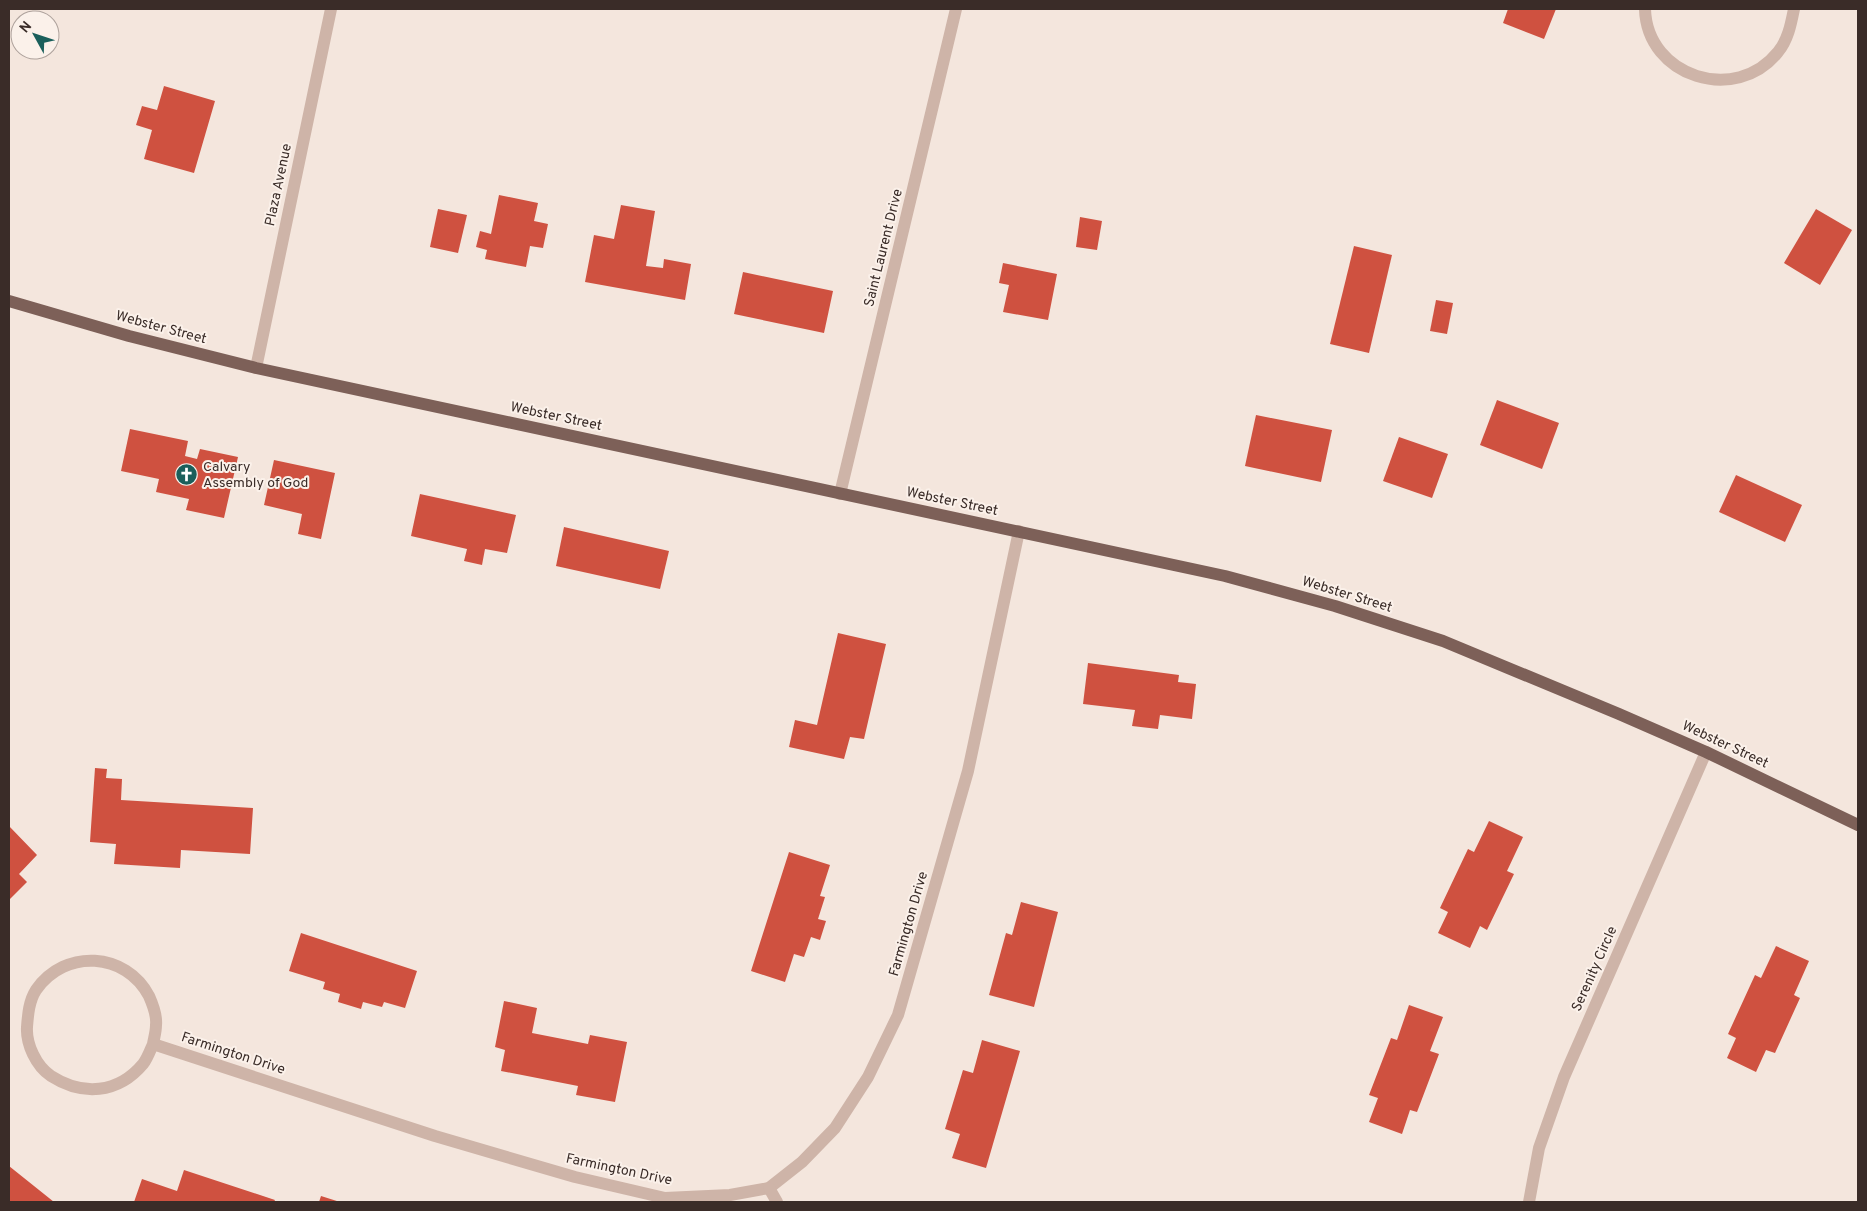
<svg xmlns="http://www.w3.org/2000/svg" width="1867" height="1211" font-family="Overpass,sans-serif">
  <style>
    .building { fill: #cf5140 }
    .lines { fill: none; stroke-linecap: round; stroke-linejoin: round }
    .minor { stroke: #ceb4a8; stroke-width: 12 }
    .major { stroke: #7d6058; stroke-width: 12 }
    .labels { text-anchor: middle; dominant-baseline: central; stroke-width: 4; stroke-linejoin: round; paint-order: stroke }
    .street-label { font-size: 14px; fill: #3a2c28; stroke: #fbf1ea }
    .poi-label { font-size: 14px; fill: #3a2c28; stroke: #fbf1ea; text-anchor: start }
  </style>
  <rect width="100%" height="100%" fill="#f4e6dd"/>
  <g class="building">
    <path d="M 1508,9 L 1556,9 L 1544,39 L 1503,23 Z"/>
    <path d="M 164,86 L 215,101 L 194,173 L 144,159 L 152,130 L 136,125 L 142,106 L 157,110 Z"/>
    <path d="M 499,195 L 538,203 L 534,221 L 548,224 L 543,248 L 530,246 L 526,267 L 485,259 L 487,250 L 476,247 L 480,231 L 491,234 Z"/>
    <path d="M 621,205 L 655,211 L 646,266 L 663,268 L 664,259 L 691,264 L 685,300 L 585,282 L 594,235 L 614,239 Z"/>
    <path d="M 438,209 L 467,215 L 458,253 L 430,247 Z"/>
    <path d="M 1816,209 L 1852,230 L 1820,285 L 1784,263 Z"/>
    <path d="M 1080,217 L 1102,221 L 1097,250 L 1076,247 Z"/>
    <path d="M 1354,246 L 1392,255 L 1369,353 L 1330,344 Z"/>
    <path d="M 1003,263 L 1057,274 L 1048,320 L 1003,312 L 1009,285 L 999,283 Z"/>
    <path d="M 743,272 L 833,291 L 824,333 L 734,314 Z"/>
    <path d="M 1436,300 L 1453,303 L 1447,334 L 1430,331 Z"/>
    <path d="M 1497,400 L 1559,423 L 1542,469 L 1480,445 Z"/>
    <path d="M 1256,415 L 1332,430 L 1321,482 L 1245,466 Z"/>
    <path d="M 130,429 L 188,441 L 185,456 L 197,459 L 200,449 L 238,457 L 224,518 L 186,510 L 189,499 L 156,492 L 159,479 L 121,471 Z"/>
    <path d="M 1399,437 L 1448,454 L 1432,498 L 1383,481 Z"/>
    <path d="M 274,460 L 335,473 L 321,539 L 298,534 L 302,514 L 264,505 Z"/>
    <path d="M 1736,475 L 1802,505 L 1785,542 L 1719,512 Z"/>
    <path d="M 420,494 L 516,515 L 507,553 L 485,549 L 482,565 L 464,561 L 467,549 L 411,536 Z"/>
    <path d="M 564,527 L 669,551 L 660,589 L 556,566 Z"/>
    <path d="M 838,633 L 886,644 L 864,739 L 850,737 L 844,759 L 789,747 L 795,720 L 817,725 Z"/>
    <path d="M 1088,663 L 1179,675 L 1178,682 L 1196,684 L 1192,719 L 1160,715 L 1158,729 L 1132,726 L 1135,710 L 1083,704 Z"/>
    <path d="M 95,768 L 107,769 L 106,778 L 122,779 L 121,800 L 253,808 L 250,854 L 181,850 L 180,868 L 114,864 L 116,844 L 90,842 Z"/>
    <path d="M 1489,821 L 1523,837 L 1507,871 L 1514,874 L 1487,930 L 1480,926 L 1470,948 L 1438,933 L 1448,912 L 1440,908 L 1468,849 L 1474,852 Z"/>
    <path d="M 9,826 L 37,855 L 19,874 L 27,882 L 9,900 Z"/>
    <path d="M 789,852 L 830,865 L 820,896 L 825,897 L 818,919 L 826,921 L 820,940 L 811,937 L 804,957 L 794,954 L 785,982 L 751,971 Z"/>
    <path d="M 1021,902 L 1058,912 L 1034,1007 L 989,995 L 1006,933 L 1012,935 Z"/>
    <path d="M 301,933 L 417,971 L 405,1008 L 384,1002 L 382,1007 L 363,1002 L 361,1009 L 338,1002 L 340,994 L 323,989 L 325,982 L 289,971 Z"/>
    <path d="M 1776,946 L 1809,961 L 1794,995 L 1800,998 L 1775,1053 L 1766,1050 L 1756,1072 L 1727,1058 L 1736,1038 L 1728,1034 L 1755,975 L 1761,978 Z"/>
    <path d="M 504,1001 L 537,1008 L 532,1033 L 588,1044 L 590,1035 L 627,1042 L 615,1102 L 576,1095 L 578,1086 L 501,1071 L 505,1050 L 495,1047 Z"/>
    <path d="M 1409,1005 L 1443,1017 L 1430,1051 L 1439,1054 L 1417,1112 L 1410,1110 L 1402,1134 L 1369,1122 L 1378,1098 L 1369,1095 L 1391,1038 L 1397,1040 Z"/>
    <path d="M 982,1040 L 1020,1051 L 986,1168 L 952,1158 L 960,1134 L 945,1129 L 963,1070 L 973,1073 Z"/>
    <path d="M 9,1166 L 54,1202 L 9,1202 Z"/>
    <path d="M 184,1170 L 275,1200 L 274,1202 L 134,1202 L 142,1179 L 177,1191 Z"/>
    <path d="M 321,1196 L 340,1202 L 319,1202 Z"/>
  </g>
  <g class="lines">
    <g class="minor">
      <path d="M 1645,9 C 1647,77 1736,105 1778,52 C 1788,40 1791,24 1794,9"/>
      <path d="M 256,368 L 331,9"/>
      <path d="M 840,494 L 956,9"/>
      <path d="M 153,1044 C 150,1051 147,1059 143,1064 C 118,1094 82,1096 51,1076 C 36,1066 26,1044 27,1027 C 28,1014 29,1001 36,990 C 65,948 126,952 149,996 C 153,1005 157,1016 156,1025 C 156,1032 154,1038 153,1044 L 435,1136 L 575,1177 L 665,1198 L 730,1195 L 769,1188 L 802,1162 L 835,1128 L 868,1077 L 898,1015 L 968,771 L 1019,531"/>
      <path d="M 769,1188 L 777,1202"/>
      <path d="M 1529,1202 L 1539,1148 L 1564,1077 L 1706,752"/>
    </g>
    <path class="major" d="M 9,301 L 129,336 L 256,368 L 1225,576 L 1335,606 L 1443,641 L 1619,714 L 1706,752 L 1858,825"/>
  </g>
  <defs>
    <symbol id="church-disc" viewBox="-11 -11 22 22"><circle r="9.5" fill="#1a5f5b" stroke="#fbf1ea"/><path d="M-1.2-6h2.4v3.5h3.3v2.4h-3.3V6h-2.4V-.1h-3.3v-2.4h3.3Z" fill="#fff"/></symbol>
  </defs>
  <g fill-rule="evenodd">
    <use href="#church-disc" x="174" y="462" width="25" height="25"/>
  </g>
  <g class="labels">
    <g class="street-label">
      <text transform="translate(279 185) rotate(-78)">Plaza Avenue</text>
      <text transform="translate(884 248) rotate(-76)">Saint Laurent Drive</text>
      <text transform="translate(161 328) rotate(15)">Webster Street</text>
      <text transform="translate(556 417) rotate(12)">Webster Street</text>
      <text transform="translate(952 502) rotate(12)">Webster Street</text>
      <text transform="translate(1347 595) rotate(17)">Webster Street</text>
      <text transform="translate(1725 745) rotate(25)">Webster Street</text>
      <text transform="translate(909 924) rotate(-74)">Farmington Drive</text>
      <text transform="translate(1595 969) rotate(-66)">Serenity Circle</text>
      <text transform="translate(233 1054) rotate(18)">Farmington Drive</text>
      <text transform="translate(619 1170) rotate(12)">Farmington Drive</text>
    </g>
    <g class="poi-label">
      <text x="203" y="467">Calvary<tspan x="203" dy="16">Assembly of God</tspan></text>
    </g>
  </g>
  <rect width="1867" height="1211" fill="none" stroke="#3a2c28" stroke-width="20"/>
  <g transform="translate(35 35) rotate(310)"><circle r="24" fill="#fbf1ea" stroke="#aea29c"/>
  <path d="M0-4L9 19L0 12L-9 19Z" fill="#1a5f5b"/>
  <text y="-8" font-size="14" font-weight="bold" text-anchor="middle" fill="#3a2c28">N</text>
  </g>
</svg>
